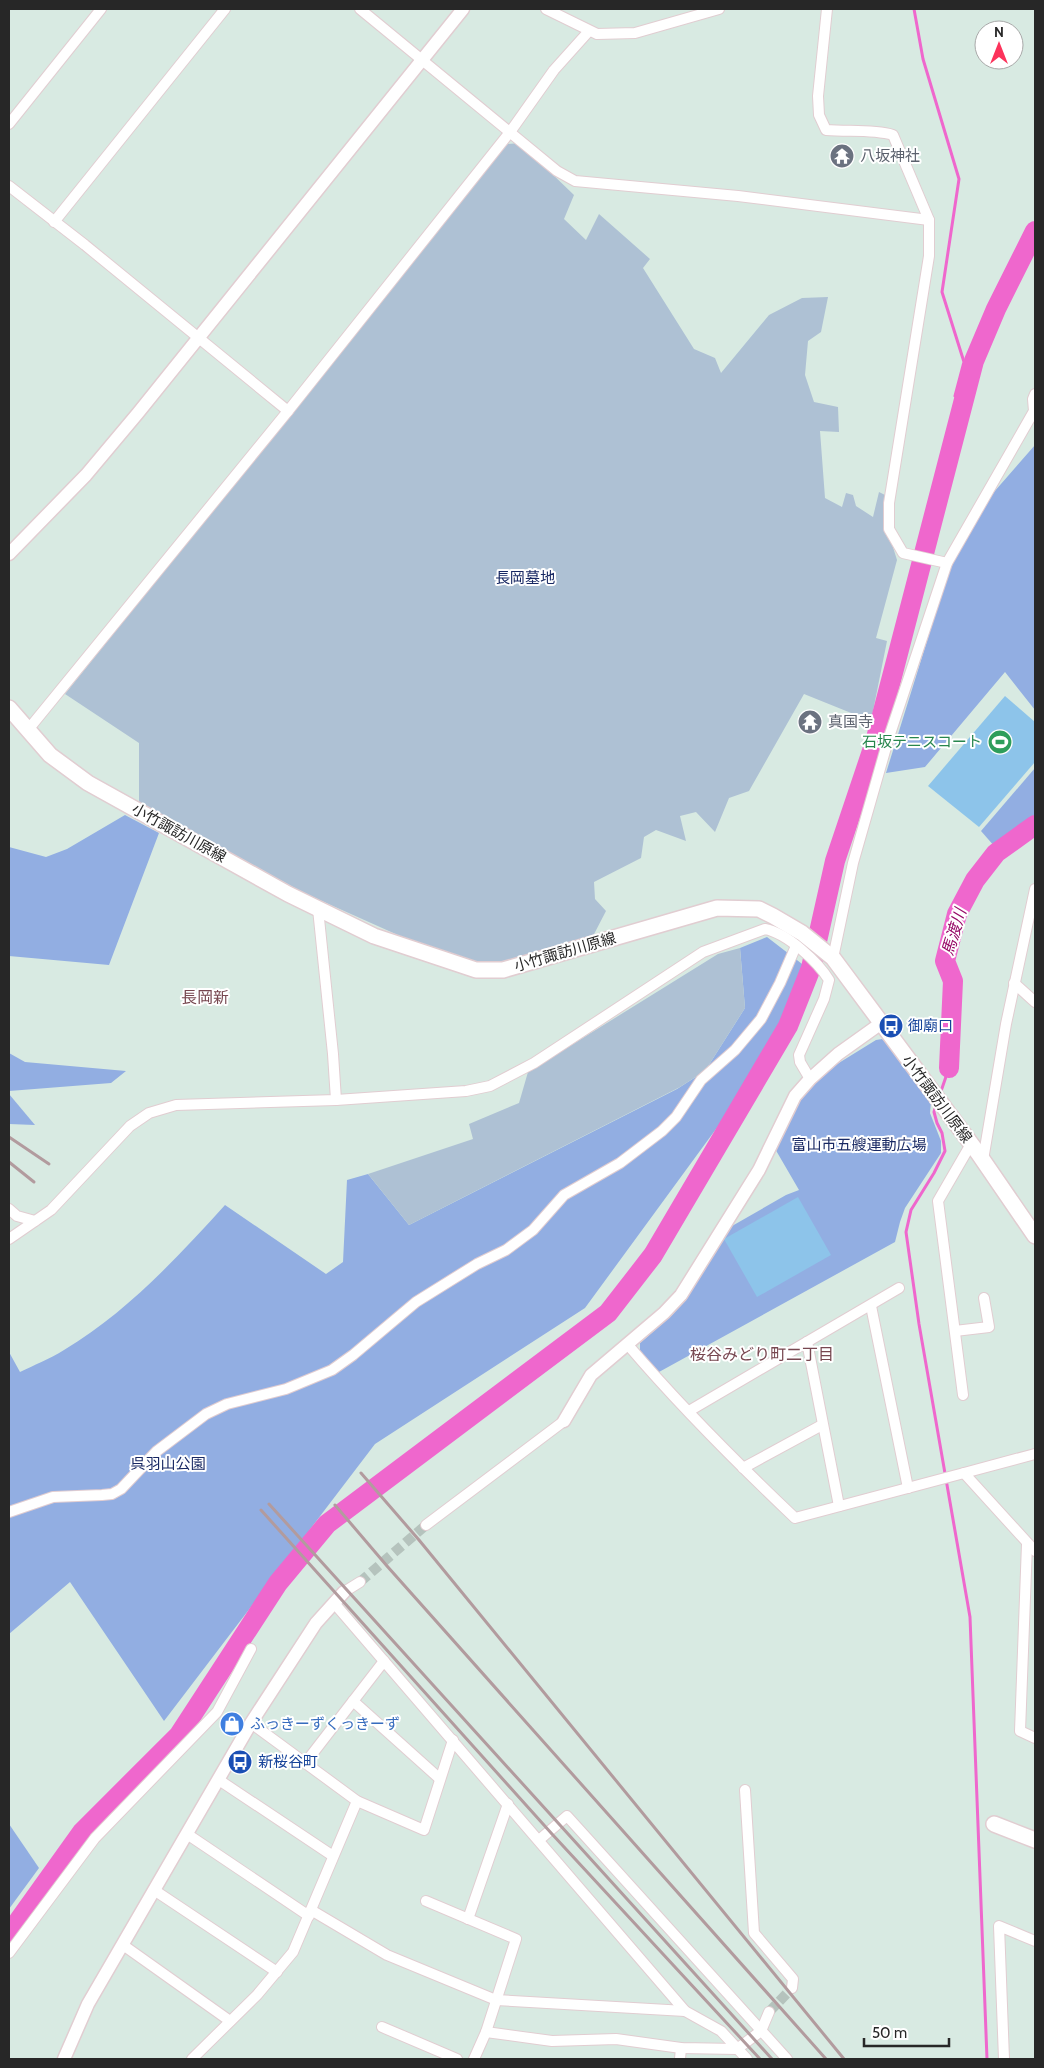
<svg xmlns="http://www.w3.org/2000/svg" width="1044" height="2068" font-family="Cabin,'Noto Sans JP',sans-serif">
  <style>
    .green { fill: #92aee2 }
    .cemetery { fill: #aec1d4 }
    .pitch { fill: #8dc4ea }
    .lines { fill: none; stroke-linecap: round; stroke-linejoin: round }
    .stream { stroke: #ef67cd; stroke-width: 3 }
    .river { stroke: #ef67cd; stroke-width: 20 }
    .minor-tunnel { stroke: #b5c3bd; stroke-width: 10; stroke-dasharray: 10 5; stroke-linecap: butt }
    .minor-casing { stroke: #e1cdd1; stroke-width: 12 }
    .tertiary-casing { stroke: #e1cdd1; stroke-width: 15 }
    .secondary-casing { stroke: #e1cdd1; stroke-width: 18 }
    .minor { stroke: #fff; stroke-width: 10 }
    .tertiary { stroke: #fff; stroke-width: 12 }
    .secondary { stroke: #fff; stroke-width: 15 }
    .rail { stroke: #b29b9e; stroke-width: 3 }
    .labels { text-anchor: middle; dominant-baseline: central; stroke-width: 4; stroke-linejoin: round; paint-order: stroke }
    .worship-label { font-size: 15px; fill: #5b616d; stroke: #fff; text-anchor: start }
    .park-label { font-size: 15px; fill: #182863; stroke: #fff }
    .leisure-label { font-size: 15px; fill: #27864d; stroke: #fff; text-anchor: end }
    .street-label { font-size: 15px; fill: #272727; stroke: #fff }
    .transit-label { font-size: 15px; fill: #164399; stroke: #fff; text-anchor: start }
    .shop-label { font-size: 15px; fill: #366cbe; stroke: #fff; text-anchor: start }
    .water-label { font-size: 16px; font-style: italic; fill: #970b68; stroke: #fff }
    .neighbourhood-label { font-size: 16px; fill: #774750; stroke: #fff }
  </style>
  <rect width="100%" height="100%" fill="#d8eae2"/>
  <g class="green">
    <path d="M 1035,445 L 1035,710 L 1005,672 L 925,767 L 886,773 L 950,567 L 994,492 Z"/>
    <path d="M 1035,768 L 1035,821 L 995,847 L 981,831 Z"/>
    <path d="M 125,815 L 159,833 L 109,965 L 9,956 L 9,847 L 46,857 L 67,849 Z"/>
    <path d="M 767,937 L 806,967 L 784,1028 L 735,1103 L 585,1308 L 375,1444 L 164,1721 L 70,1582 L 9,1634 L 9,1352 L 20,1372 C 34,1365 50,1359 64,1350 C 126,1313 177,1258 225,1205 L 326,1274 L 343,1262 L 347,1180 L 368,1174 L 409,1225 L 677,1089 L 705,1071 L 745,1008 L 740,948 Z"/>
    <path d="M 882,1039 L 887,1042 L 931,1102 L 930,1113 L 941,1141 L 941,1153 L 905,1208 L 900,1222 L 895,1242 L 659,1372 L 640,1354 L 640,1343 L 673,1314 L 732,1226 L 786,1195 L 799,1190 L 774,1147 L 794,1107 L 821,1074 L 876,1040 Z"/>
    <path d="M 9,1053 L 25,1062 L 126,1071 L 111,1083 L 9,1091 Z"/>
    <path d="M 9,1094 L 35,1125 L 9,1124 Z"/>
    <path d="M 9,1824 L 39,1868 L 9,1909 Z"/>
  </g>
  <g class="cemetery">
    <path d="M 520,143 L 574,195 L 564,219 L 586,240 L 599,214 L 650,259 L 643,268 L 694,349 L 715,358 L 721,373 L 769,315 L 802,298 L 828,297 L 821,332 L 808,341 L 805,375 L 814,402 L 838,407 L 839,432 L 820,431 L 825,498 L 842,507 L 846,493 L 853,495 L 856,506 L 873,517 L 879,492 L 887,496 L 885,533 L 892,544 L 897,560 L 876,638 L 887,641 L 871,721 L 804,694 L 749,791 L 729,798 L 715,832 L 696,812 L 680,816 L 686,841 L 656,830 L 644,837 L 641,858 L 594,882 L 595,899 L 606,911 L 592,938 L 476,970 L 304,893 L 139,803 L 139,743 L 65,694 L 507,144 Z"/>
    <path d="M 740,948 L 745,1008 L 705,1071 L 680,1087 L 409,1225 L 368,1174 L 473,1139 L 469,1124 L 519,1103 L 528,1072 L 718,954 Z"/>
  </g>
  <g class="pitch">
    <path d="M 1005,696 L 1035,722 L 1035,762 L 979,827 L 928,786 Z"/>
    <path d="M 798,1197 L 831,1255 L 757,1297 L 724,1239 Z"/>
  </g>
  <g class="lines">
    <g class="stream">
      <path d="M 914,9 L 923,59 L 959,179 L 942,292 L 964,362 L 955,396 L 965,399"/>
      <path d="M 940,1094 L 949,1068"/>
      <path d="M 936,1105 L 934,1112 L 937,1123 L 942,1133 L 945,1151 L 934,1173 L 911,1210 L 906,1232 L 919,1324 L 970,1617 L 987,2059"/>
    </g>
    <g class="river">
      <path d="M 949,1068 L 953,981 L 945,961 L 957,914 L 975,880 L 996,853 L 1035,825"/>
      <path d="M 9,1934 L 82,1832 L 179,1735 L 278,1583 L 327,1524 L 608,1313 L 653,1255 L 788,1026 L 811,968 L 835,861 L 875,742 L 974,361 L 996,309 L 1035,231"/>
    </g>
    <g class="minor-tunnel">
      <path d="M 360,1582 L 426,1525"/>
      <path d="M 769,2012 L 792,1988"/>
    </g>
    <defs>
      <g id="minor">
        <path d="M 360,9 L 557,171 L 575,181 L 738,196 L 929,220"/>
        <path d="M 546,9 L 597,34 L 635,33 L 719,9"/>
        <path d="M 827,9 L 818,96 L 819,115 L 826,130 C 849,132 872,129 893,135 L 929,220 L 929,256 L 889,503 L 889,529 L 903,553 L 947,563"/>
        <path d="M 9,124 L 101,9"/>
        <path d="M 9,186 L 85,245 L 288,411"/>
        <path d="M 54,222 L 225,9"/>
        <path d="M 27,731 L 288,411 L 510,132 L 554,70 L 589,31"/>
        <path d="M 318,909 L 333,1054 L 336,1100"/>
        <path d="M 833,958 L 853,863 L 889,737 L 947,563 L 1034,411 L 1033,399 L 1035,394"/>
        <path d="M 1014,983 L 1035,1002"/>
        <path d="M 983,1160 L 1006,1024 L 1035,889"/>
        <path d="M 9,1209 L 17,1216 L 35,1221"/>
        <path d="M 9,1239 L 51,1210 L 130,1126 L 149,1113 L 176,1105 L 336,1100 L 466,1091 L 490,1086 L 534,1063 L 703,952 L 765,929 C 787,933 818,962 829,980 L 824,999 L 799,1055 L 800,1062 L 810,1079"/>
        <path d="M 871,1306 L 908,1488"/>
        <path d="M 955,1331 L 989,1327 L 984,1298"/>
        <path d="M 807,1342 L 839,1506"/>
        <path d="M 628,1345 C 680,1406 737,1463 795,1518 L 964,1473"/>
        <path d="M 963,1395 L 938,1201 L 971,1144"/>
        <path d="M 689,1411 L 899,1288"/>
        <path d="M 1035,1454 L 964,1473 L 1035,1551"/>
        <path d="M 743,1468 L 822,1425"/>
        <path d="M 9,1512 L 53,1497 L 102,1495 L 112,1494 L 121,1489 L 157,1451 L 206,1414 L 227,1404 L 286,1389 L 332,1370 L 353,1355 L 416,1302 L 477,1264 L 506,1250 L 533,1230 L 564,1195 L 620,1163 L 662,1131 L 676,1117 L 701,1080 L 735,1050 L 761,1019 L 780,983 L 796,946"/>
        <path d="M 426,1525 L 564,1421"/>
        <path d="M 1027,1544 L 1020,1731 L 1035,1738"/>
        <path d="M 344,1592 L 360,1582"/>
        <path d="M 334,1603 L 685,2011 L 721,2031 L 747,2059"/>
        <path d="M 353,1701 L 440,1779"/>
        <path d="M 251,1723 L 357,1801 L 424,1830 L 453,1740"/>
        <path d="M 306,1762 L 384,1661"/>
        <path d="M 219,1780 L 333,1856"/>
        <path d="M 745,1790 L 754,1933 L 793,1979 L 792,1988"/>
        <path d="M 187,1834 L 309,1916"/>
        <path d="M 539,1840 L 567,1816 L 787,2059"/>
        <path d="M 154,1890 L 277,1972"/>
        <path d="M 426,1901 L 516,1939 L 486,2032 L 474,2059"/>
        <path d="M 311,1910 L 387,1955 L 496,2000 L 685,2011"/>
        <path d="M 468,1919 L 508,1804"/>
        <path d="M 123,1945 L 230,2021"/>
        <path d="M 9,1953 L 95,1838 L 217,1712 L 251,1649"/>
        <path d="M 382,2027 L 457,2059"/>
        <path d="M 486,2032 L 552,2041 L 616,2039 L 681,2048 L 737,2049 L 761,2031 L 769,2012"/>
        <path d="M 192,2059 L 257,1995 L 293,1952 L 357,1801"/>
        <path d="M 680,2059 L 681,2048"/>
        <path d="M 1004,2059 L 999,1926 L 1035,1941"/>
      </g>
      <g id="tertiary">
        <path d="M 9,554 L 86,475 L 138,413 L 463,9"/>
        <path d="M 564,1421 L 591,1375 L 664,1313 L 681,1295 L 759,1170 L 795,1096 L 810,1079 L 838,1054 L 880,1024"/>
        <path d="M 64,2059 L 88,2004 L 251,1723 L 316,1623 L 344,1592"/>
      </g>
      <g id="secondary">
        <path d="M 9,708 L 50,755 L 88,783 L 288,894 L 374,936 L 476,970 L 503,970 L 717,908 L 759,909 L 773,916 L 802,933 L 833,958 L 978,1153 L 1035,1236"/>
        <path d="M 994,1824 L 1035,1840"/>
      </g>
    </defs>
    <use href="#minor" class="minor-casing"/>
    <use href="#tertiary" class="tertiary-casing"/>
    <use href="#secondary" class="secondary-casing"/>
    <use href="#minor" class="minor"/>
    <use href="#tertiary" class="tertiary"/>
    <use href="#secondary" class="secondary"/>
    <g class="rail">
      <path d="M 9,1137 L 49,1164"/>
      <path d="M 9,1162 L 34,1182"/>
      <path d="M 361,1473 L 419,1540 L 844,2059"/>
      <path d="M 269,1504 L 772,2059"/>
      <path d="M 335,1505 L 387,1566 L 826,2059"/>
      <path d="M 261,1510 L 552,1834 L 760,2059"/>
    </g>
  </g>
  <defs>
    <symbol id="temple-disc" viewBox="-11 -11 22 22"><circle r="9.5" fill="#6b7280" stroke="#fff"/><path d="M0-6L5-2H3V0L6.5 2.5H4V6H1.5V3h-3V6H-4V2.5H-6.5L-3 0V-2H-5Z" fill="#fff"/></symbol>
    <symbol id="stadium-disc" viewBox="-11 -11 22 22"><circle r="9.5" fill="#2e9e5b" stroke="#fff"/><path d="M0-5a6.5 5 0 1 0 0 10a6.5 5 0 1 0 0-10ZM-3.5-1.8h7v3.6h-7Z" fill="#fff"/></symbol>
    <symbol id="bus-disc" viewBox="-11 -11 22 22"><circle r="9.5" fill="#1a4fb4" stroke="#fff"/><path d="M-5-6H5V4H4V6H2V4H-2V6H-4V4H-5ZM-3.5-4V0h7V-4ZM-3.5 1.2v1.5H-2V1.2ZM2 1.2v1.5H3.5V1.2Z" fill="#fff"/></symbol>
    <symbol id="shop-disc" viewBox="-11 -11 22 22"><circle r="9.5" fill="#3f7fe0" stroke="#fff"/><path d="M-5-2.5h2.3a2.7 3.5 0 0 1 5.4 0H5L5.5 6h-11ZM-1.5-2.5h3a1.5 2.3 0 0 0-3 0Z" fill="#fff"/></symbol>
  </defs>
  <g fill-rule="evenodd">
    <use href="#temple-disc" x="828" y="142" width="28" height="28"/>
    <use href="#temple-disc" x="796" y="708" width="28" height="28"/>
    <use href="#stadium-disc" x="986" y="728" width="28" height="28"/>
    <use href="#bus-disc" x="877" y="1012" width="28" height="28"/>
    <use href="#shop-disc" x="218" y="1710" width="28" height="28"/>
    <use href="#bus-disc" x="226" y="1748" width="28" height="28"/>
  </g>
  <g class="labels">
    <g class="worship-label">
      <text x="860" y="156">八坂神社</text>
      <text x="828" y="722">真国寺</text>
    </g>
    <g class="park-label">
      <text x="525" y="578">長岡墓地</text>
      <text x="859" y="1145">富山市五艘運動広場</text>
      <text x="168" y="1464">呉羽山公園</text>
    </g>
    <g class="leisure-label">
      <text x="982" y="742">石坂テニスコート</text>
    </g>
    <g class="street-label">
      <text transform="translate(179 833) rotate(29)">小竹諏訪川原線</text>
      <text transform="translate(565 952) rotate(-16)">小竹諏訪川原線</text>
      <text transform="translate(937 1099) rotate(53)">小竹諏訪川原線</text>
    </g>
    <g class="transit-label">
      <text x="908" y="1026">御廟口</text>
      <text x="258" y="1762">新桜谷町</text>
    </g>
    <g class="shop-label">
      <text x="250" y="1724">ふっきーずくっきーず</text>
    </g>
    <g class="water-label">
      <text transform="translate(954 932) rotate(-73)">馬渡川</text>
    </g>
    <g class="neighbourhood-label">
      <text x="205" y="997">長岡新</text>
      <text x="762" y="1354">桜谷みどり町二丁目</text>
    </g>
  </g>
  <rect width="1044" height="2068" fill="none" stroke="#272727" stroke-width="20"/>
  <g transform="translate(999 45)"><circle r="24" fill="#ffffff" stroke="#a9a9a9"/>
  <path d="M0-4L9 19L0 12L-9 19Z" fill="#fc335b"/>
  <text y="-8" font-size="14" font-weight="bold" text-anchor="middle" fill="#272727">N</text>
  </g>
  <path d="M864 2038v8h85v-8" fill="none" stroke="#272727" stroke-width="2.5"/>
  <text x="872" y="2038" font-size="15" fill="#272727" stroke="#ffffff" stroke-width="4" paint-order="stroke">50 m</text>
</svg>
